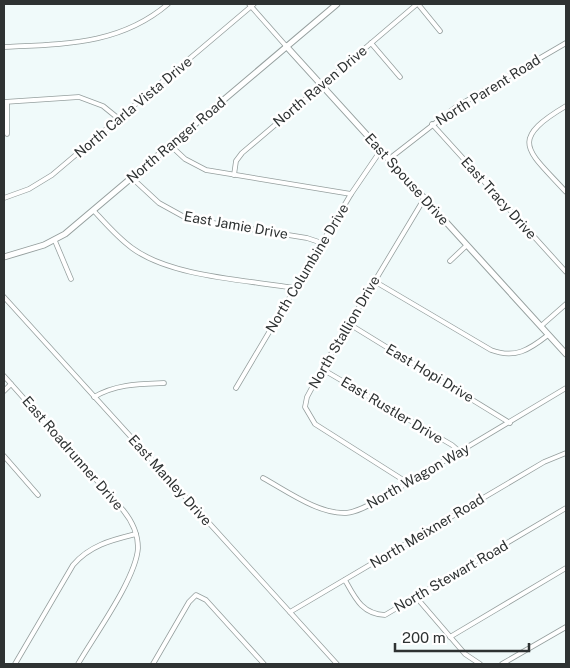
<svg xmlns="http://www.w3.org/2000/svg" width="570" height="668" font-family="'Public Sans',sans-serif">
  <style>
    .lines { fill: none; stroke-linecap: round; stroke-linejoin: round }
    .minor-casing { stroke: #959f9e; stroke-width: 5.5 }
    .tertiary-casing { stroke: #959f9e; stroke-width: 7 }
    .minor { stroke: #fff; stroke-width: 4 }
    .tertiary { stroke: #fff; stroke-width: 5 }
    .labels { text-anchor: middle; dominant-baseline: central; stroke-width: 5; stroke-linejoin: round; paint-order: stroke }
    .street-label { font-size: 14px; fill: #2e3232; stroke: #fff }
  </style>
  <rect width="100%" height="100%" fill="#f0fafa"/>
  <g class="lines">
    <defs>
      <g id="minor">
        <path d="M 249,4 L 286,46"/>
        <path d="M 418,4 L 440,31"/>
        <path d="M 371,43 L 400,77"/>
        <path d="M 4,47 C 64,44 120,45 168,4"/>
        <path d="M 4,102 L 79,97 L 103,106 L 119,119"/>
        <path d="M 7,102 L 7,134"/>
        <path d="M 566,106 C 507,141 528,150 566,192"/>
        <path d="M 432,124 L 566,272"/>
        <path d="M 170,145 L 185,159 L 206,170 L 351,194"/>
        <path d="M 389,159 L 456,107 L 566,43"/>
        <path d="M 234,175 L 236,161 L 242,153 L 417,4"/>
        <path d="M 132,178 L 159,203 L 188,219 L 307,238 L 322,243"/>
        <path d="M 4,198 L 29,189 L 52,175 L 254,4"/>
        <path d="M 94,211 C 106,224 118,238 132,248 C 171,277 247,280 295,288"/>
        <path d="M 55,241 L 71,279"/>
        <path d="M 450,261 L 467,245"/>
        <path d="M 374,281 L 491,350 C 515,359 529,350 548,335"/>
        <path d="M 4,297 L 337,664"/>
        <path d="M 349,324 L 510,423"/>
        <path d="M 541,326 L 566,304"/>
        <path d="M 322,369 L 452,445 L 460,452"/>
        <path d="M 4,376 L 123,510 C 132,521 138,533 138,548 C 136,579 94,636 78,664"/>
        <path d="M 236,388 L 351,194 L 381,150"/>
        <path d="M 4,391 L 11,384"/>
        <path d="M 94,397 C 116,384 139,384 164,383"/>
        <path d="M 4,456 L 38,495"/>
        <path d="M 263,478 C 287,491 318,514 346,513 C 358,512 371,504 382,498 L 566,388"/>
        <path d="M 408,483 L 315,424 L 305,407 L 307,397 L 322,369 L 424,199"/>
        <path d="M 345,580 C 355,598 362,614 385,615 L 566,508"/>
        <path d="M 416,597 L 465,654 L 480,664"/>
        <path d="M 290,612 L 544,462 L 566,453"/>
        <path d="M 450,637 L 566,568"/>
        <path d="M 15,664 L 73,565 C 90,545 112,540 136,534"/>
        <path d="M 153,664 L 189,602 L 196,595 L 206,600 L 264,664"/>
        <path d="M 502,664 L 566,627"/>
      </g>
      <g id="tertiary">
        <path d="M 286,46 L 566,354"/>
        <path d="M 4,257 L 44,245 L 65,234 L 337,4"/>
      </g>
    </defs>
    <use href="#minor" class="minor-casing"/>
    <use href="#tertiary" class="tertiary-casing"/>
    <use href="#minor" class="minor"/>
    <use href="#tertiary" class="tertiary"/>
  </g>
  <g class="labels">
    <g class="street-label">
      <text transform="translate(320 86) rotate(-40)">North Raven Drive</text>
      <text transform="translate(488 90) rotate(-32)">North Parent Road</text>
      <text transform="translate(133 107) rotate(-40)">North Carla Vista Drive</text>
      <text transform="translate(176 140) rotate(-40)">North Ranger Road</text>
      <text transform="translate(407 179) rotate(48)">East Spouse Drive</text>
      <text transform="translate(499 198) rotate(48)">East Tracy Drive</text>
      <text transform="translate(236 225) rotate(10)">East Jamie Drive</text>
      <text transform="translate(307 268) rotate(-59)">North Columbine Drive</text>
      <text transform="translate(344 332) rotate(-60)">North Stallion Drive</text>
      <text transform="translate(430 373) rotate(31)">East Hopi Drive</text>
      <text transform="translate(392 410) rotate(31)">East Rustler Drive</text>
      <text transform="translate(73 453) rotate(49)">East Roadrunner Drive</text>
      <text transform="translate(418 476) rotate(-30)">North Wagon Way</text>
      <text transform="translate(170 480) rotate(48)">East Manley Drive</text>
      <text transform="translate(427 531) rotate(-31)">North Meixner Road</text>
      <text transform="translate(451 576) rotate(-30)">North Stewart Road</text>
    </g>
  </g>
  <rect width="570" height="668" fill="none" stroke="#2e3232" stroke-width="10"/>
  <path d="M395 643v8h134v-8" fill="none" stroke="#2e3232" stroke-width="2.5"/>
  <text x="402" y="643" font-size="15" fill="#2e3232" stroke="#ffffff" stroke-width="4" paint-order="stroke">200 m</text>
</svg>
